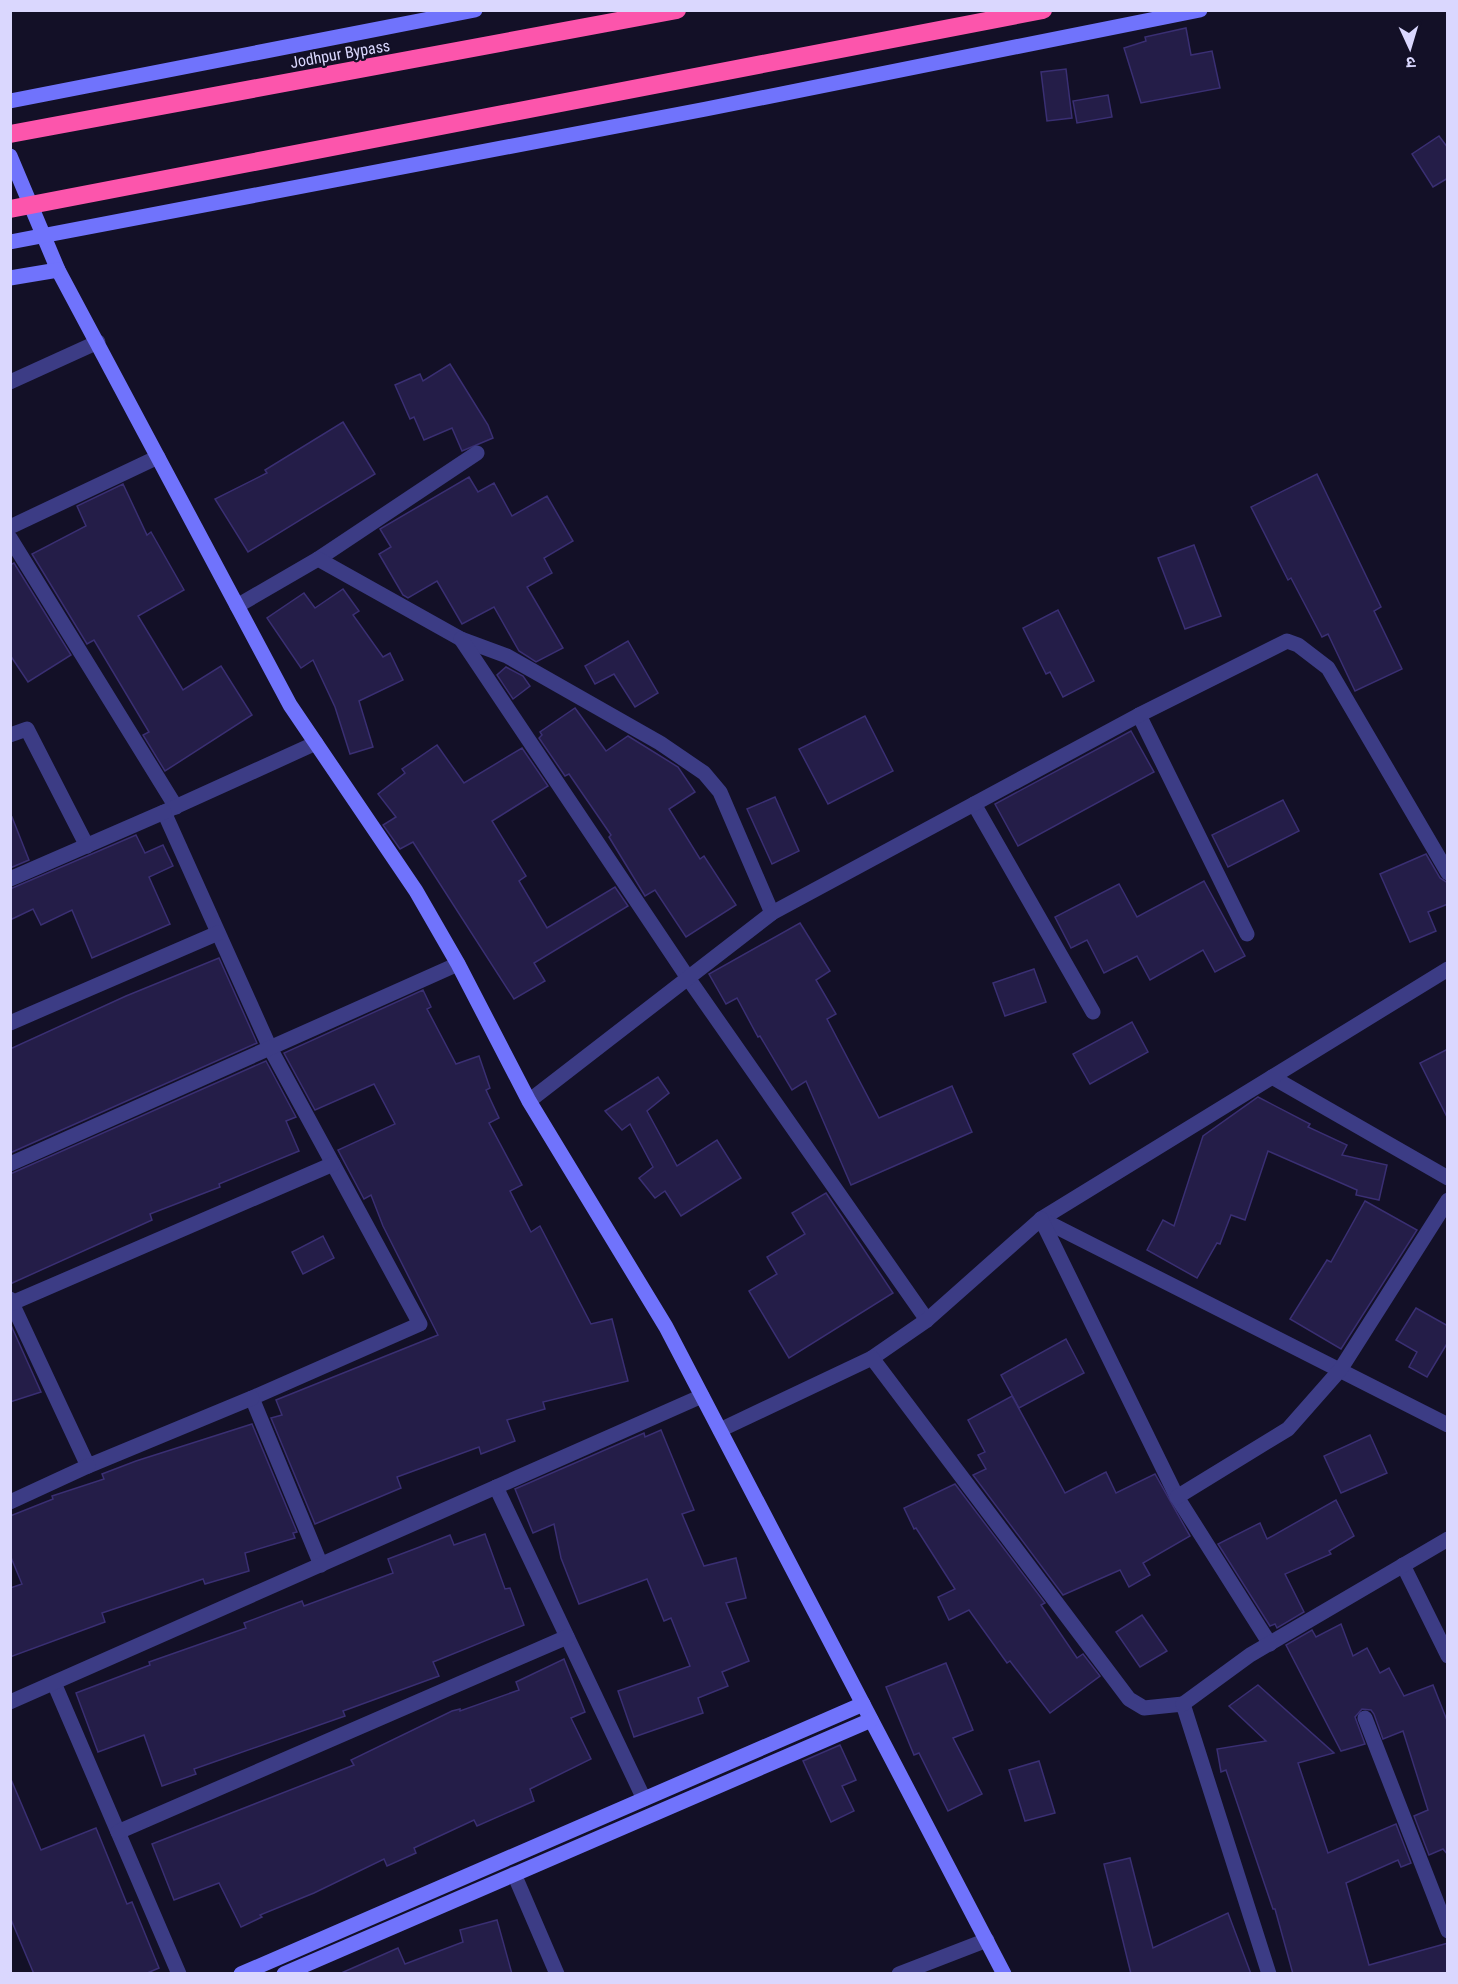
<svg xmlns="http://www.w3.org/2000/svg" width="1458" height="1984" font-family="'Roboto Condensed','Noto Sans Devanagari',sans-serif">
  <style>
    .building { fill: #241d48; stroke: #3a2f73; stroke-width: 1.5 }
    .lines { fill: none; stroke-linecap: round; stroke-linejoin: round }
    .street { stroke: #3c3c85; stroke-width: 15 }
    .secondary { stroke: #7073fc; stroke-width: 15 }
    .highway { stroke: #fc55ac; stroke-width: 18 }
    .labels { text-anchor: middle; dominant-baseline: central; stroke-width: 4.5; stroke-linejoin: round; paint-order: stroke }
    .street-label { font-size: 16px; fill: #dad7fe; stroke: #131027 }
  </style>
  <rect width="100%" height="100%" fill="#131027"/>
  <g class="building">
    <path d="M 1186,28 L 1191,55 L 1212,51 L 1220,88 L 1141,103 L 1124,48 L 1146,41 L 1145,37 Z"/>
    <path d="M 1066,69 L 1072,118 L 1047,121 L 1041,72 Z"/>
    <path d="M 1108,95 L 1112,117 L 1077,123 L 1073,101 Z"/>
    <path d="M 1439,136 L 1448,148 L 1448,178 L 1433,187 L 1412,154 Z"/>
    <path d="M 450,364 L 488,425 L 493,438 L 462,451 L 452,428 L 424,440 L 414,417 L 410,419 L 395,385 L 420,374 L 423,381 Z"/>
    <path d="M 343,422 L 375,474 L 248,552 L 215,499 L 267,473 L 265,470 Z"/>
    <path d="M 1317,474 L 1381,607 L 1374,611 L 1402,669 L 1355,691 L 1328,634 L 1322,637 L 1291,578 L 1288,580 L 1251,507 Z"/>
    <path d="M 469,477 L 478,492 L 494,483 L 512,516 L 547,496 L 573,541 L 544,558 L 552,573 L 527,587 L 563,648 L 536,662 L 519,651 L 494,607 L 462,624 L 437,581 L 408,598 L 403,595 L 379,554 L 391,547 L 380,529 Z"/>
    <path d="M 123,484 L 147,535 L 151,532 L 184,590 L 138,616 L 183,690 L 221,666 L 252,715 L 165,771 L 143,735 L 149,732 L 94,640 L 87,644 L 32,554 L 86,526 L 77,506 Z"/>
    <path d="M 1194,545 L 1221,616 L 1185,629 L 1158,558 Z"/>
    <path d="M 14,563 L 71,655 L 28,682 L 10,655 L 10,565 Z"/>
    <path d="M 343,589 L 359,611 L 353,615 L 383,657 L 390,653 L 403,680 L 359,701 L 373,747 L 350,754 L 335,707 L 313,660 L 301,668 L 267,618 L 304,593 L 315,608 Z"/>
    <path d="M 1058,610 L 1094,681 L 1063,697 L 1050,672 L 1046,674 L 1023,628 Z"/>
    <path d="M 628,641 L 658,693 L 635,707 L 614,674 L 595,684 L 585,666 Z"/>
    <path d="M 506,667 L 523,676 L 530,686 L 513,699 L 497,675 Z"/>
    <path d="M 575,708 L 606,751 L 628,736 L 678,767 L 695,792 L 669,809 L 700,859 L 704,856 L 736,905 L 686,937 L 655,890 L 645,896 L 609,837 L 611,835 L 569,774 L 565,776 L 539,738 L 542,735 L 540,732 Z"/>
    <path d="M 865,716 L 893,771 L 828,804 L 799,749 Z"/>
    <path d="M 1131,731 L 1154,772 L 1018,846 L 995,804 Z"/>
    <path d="M 437,745 L 464,783 L 522,748 L 548,786 L 492,821 L 526,876 L 519,881 L 547,928 L 615,887 L 628,906 L 534,963 L 545,981 L 514,999 L 413,842 L 400,849 L 383,825 L 396,817 L 378,794 L 405,773 L 402,769 Z"/>
    <path d="M 775,797 L 799,851 L 772,864 L 747,809 Z"/>
    <path d="M 1283,800 L 1299,831 L 1228,867 L 1212,835 Z"/>
    <path d="M 12,817 L 29,860 L 10,868 L 10,818 Z"/>
    <path d="M 136,835 L 145,853 L 163,845 L 173,866 L 149,877 L 170,924 L 92,958 L 72,910 L 41,925 L 33,909 L 10,920 L 10,889 Z"/>
    <path d="M 1426,854 L 1440,878 L 1448,883 L 1448,904 L 1428,912 L 1436,931 L 1410,942 L 1380,874 Z"/>
    <path d="M 1204,881 L 1245,956 L 1215,972 L 1203,950 L 1150,980 L 1137,956 L 1104,973 L 1087,940 L 1071,948 L 1055,917 L 1119,884 L 1137,917 Z"/>
    <path d="M 800,923 L 830,971 L 816,980 L 836,1014 L 827,1019 L 879,1118 L 952,1086 L 972,1132 L 851,1185 L 806,1081 L 792,1090 L 760,1036 L 758,1037 L 737,998 L 726,1004 L 709,974 Z"/>
    <path d="M 219,958 L 257,1043 L 10,1153 L 10,1049 L 126,996 Z"/>
    <path d="M 1034,969 L 1046,1002 L 1005,1016 L 993,983 Z"/>
    <path d="M 423,990 L 431,1007 L 427,1009 L 456,1064 L 479,1056 L 490,1088 L 486,1090 L 499,1118 L 489,1123 L 522,1185 L 510,1191 L 531,1232 L 540,1226 L 591,1324 L 612,1319 L 628,1381 L 543,1402 L 545,1409 L 507,1420 L 515,1441 L 481,1454 L 479,1447 L 397,1477 L 401,1488 L 315,1524 L 271,1418 L 282,1415 L 276,1400 L 438,1335 L 383,1226 L 371,1195 L 364,1199 L 338,1150 L 395,1124 L 374,1084 L 315,1110 L 284,1053 Z"/>
    <path d="M 1132,1022 L 1148,1052 L 1090,1084 L 1073,1054 Z"/>
    <path d="M 1448,1049 L 1448,1119 L 1420,1063 Z"/>
    <path d="M 266,1061 L 296,1117 L 286,1121 L 299,1151 L 219,1184 L 220,1187 L 150,1214 L 152,1220 L 10,1284 L 10,1174 Z"/>
    <path d="M 658,1077 L 669,1093 L 647,1111 L 677,1166 L 717,1140 L 741,1178 L 681,1216 L 665,1191 L 655,1198 L 639,1178 L 653,1167 L 630,1124 L 622,1130 L 605,1111 Z"/>
    <path d="M 1258,1097 L 1310,1124 L 1308,1127 L 1347,1145 L 1342,1155 L 1387,1165 L 1379,1200 L 1356,1195 L 1357,1190 L 1268,1151 L 1245,1220 L 1231,1215 L 1220,1244 L 1217,1243 L 1197,1278 L 1147,1250 L 1163,1220 L 1174,1226 L 1203,1136 Z"/>
    <path d="M 826,1193 L 893,1293 L 789,1358 L 749,1291 L 777,1274 L 767,1257 L 805,1234 L 792,1213 Z"/>
    <path d="M 1365,1201 L 1417,1230 L 1341,1349 L 1290,1319 L 1327,1260 L 1331,1262 Z"/>
    <path d="M 323,1236 L 334,1258 L 303,1274 L 292,1252 Z"/>
    <path d="M 1416,1308 L 1448,1326 L 1448,1342 L 1427,1377 L 1409,1367 L 1417,1352 L 1396,1340 Z"/>
    <path d="M 10,1323 L 41,1392 L 10,1402 Z"/>
    <path d="M 1066,1339 L 1084,1373 L 1019,1408 L 1001,1375 Z"/>
    <path d="M 1012,1396 L 1065,1493 L 1106,1472 L 1116,1493 L 1155,1474 L 1190,1536 L 1143,1563 L 1150,1575 L 1129,1587 L 1120,1570 L 1063,1595 L 973,1475 L 986,1469 L 978,1455 L 985,1452 L 968,1420 Z"/>
    <path d="M 252,1424 L 297,1532 L 293,1533 L 295,1538 L 245,1553 L 249,1571 L 205,1584 L 203,1579 L 102,1613 L 105,1622 L 10,1657 L 10,1588 L 22,1584 L 10,1555 L 10,1516 L 53,1499 L 52,1496 L 104,1479 L 102,1474 L 136,1461 Z"/>
    <path d="M 661,1430 L 694,1510 L 682,1514 L 704,1566 L 736,1558 L 746,1598 L 726,1603 L 749,1661 L 722,1672 L 728,1686 L 698,1698 L 703,1713 L 634,1737 L 618,1691 L 690,1666 L 671,1618 L 664,1621 L 647,1579 L 579,1604 L 561,1558 L 554,1524 L 533,1533 L 515,1489 L 644,1433 L 645,1437 Z"/>
    <path d="M 1370,1435 L 1387,1473 L 1341,1493 L 1324,1456 Z"/>
    <path d="M 955,1484 L 1045,1603 L 1041,1605 L 1077,1658 L 1083,1654 L 1100,1676 L 1050,1713 L 1010,1661 L 1007,1663 L 969,1610 L 949,1620 L 938,1597 L 955,1589 L 916,1528 L 914,1529 L 904,1508 Z"/>
    <path d="M 1336,1500 L 1354,1536 L 1329,1551 L 1331,1554 L 1285,1574 L 1304,1612 L 1277,1628 L 1275,1624 L 1270,1626 L 1218,1544 L 1260,1523 L 1267,1539 Z"/>
    <path d="M 485,1534 L 505,1589 L 510,1588 L 524,1625 L 433,1662 L 439,1676 L 343,1711 L 345,1716 L 194,1769 L 196,1774 L 162,1786 L 144,1735 L 98,1752 L 76,1693 L 150,1665 L 149,1662 L 246,1628 L 244,1623 L 302,1601 L 304,1606 L 393,1573 L 388,1559 L 417,1548 L 450,1535 L 454,1545 Z"/>
    <path d="M 1142,1615 L 1167,1651 L 1140,1667 L 1116,1632 Z"/>
    <path d="M 1341,1624 L 1353,1656 L 1367,1648 L 1380,1673 L 1389,1668 L 1404,1696 L 1433,1685 L 1448,1723 L 1448,1855 L 1443,1849 L 1429,1855 L 1414,1816 L 1428,1810 L 1403,1731 L 1383,1739 L 1374,1714 L 1371,1710 L 1362,1709 L 1355,1717 L 1365,1744 L 1341,1751 L 1286,1645 L 1312,1630 L 1316,1637 Z"/>
    <path d="M 564,1659 L 585,1712 L 571,1718 L 591,1759 L 530,1789 L 534,1801 L 477,1826 L 474,1820 L 414,1848 L 416,1853 L 387,1866 L 384,1859 L 314,1893 L 260,1915 L 262,1917 L 241,1927 L 219,1883 L 174,1900 L 152,1844 L 354,1765 L 351,1760 L 452,1711 L 460,1709 L 460,1711 L 519,1690 L 516,1682 Z"/>
    <path d="M 946,1663 L 973,1730 L 953,1738 L 982,1794 L 948,1811 L 919,1753 L 914,1755 L 886,1687 Z"/>
    <path d="M 1258,1685 L 1334,1753 L 1298,1763 L 1328,1853 L 1396,1824 L 1411,1863 L 1401,1867 L 1398,1860 L 1346,1883 L 1369,1965 L 1448,1943 L 1448,1974 L 1293,1974 L 1275,1909 L 1273,1909 L 1226,1770 L 1221,1772 L 1217,1749 L 1266,1741 L 1229,1706 Z"/>
    <path d="M 840,1745 L 856,1780 L 842,1786 L 854,1811 L 831,1822 L 803,1761 Z"/>
    <path d="M 1039,1761 L 1055,1813 L 1025,1821 L 1009,1770 Z"/>
    <path d="M 10,1777 L 41,1850 L 96,1828 L 127,1904 L 132,1902 L 159,1968 L 145,1974 L 34,1974 L 10,1917 Z"/>
    <path d="M 1130,1858 L 1153,1948 L 1228,1913 L 1251,1974 L 1131,1974 L 1104,1864 Z"/>
    <path d="M 497,1920 L 512,1974 L 339,1974 L 398,1948 L 405,1964 L 463,1942 L 460,1930 Z"/>
  </g>
  <g class="lines">
    <g class="street">
      <path d="M 10,382 L 98,342"/>
      <path d="M 10,527 L 158,457"/>
      <path d="M 10,538 L 176,807"/>
      <path d="M 318,559 L 477,453"/>
      <path d="M 237,606 L 318,559 L 461,639 L 507,656 L 660,743 L 704,773 L 720,792 L 772,913"/>
      <path d="M 461,639 L 688,978 L 927,1320"/>
      <path d="M 1139,715 L 1247,934"/>
      <path d="M 10,735 L 27,729 L 87,846"/>
      <path d="M 316,743 L 164,812 L 270,1048 L 420,1324 L 252,1398 L 321,1565"/>
      <path d="M 974,804 L 1093,1012"/>
      <path d="M 10,879 L 164,812"/>
      <path d="M 10,1023 L 218,933"/>
      <path d="M 1272,1077 L 1448,1178"/>
      <path d="M 529,1101 L 772,913 L 1139,715 L 1287,641 L 1298,645 L 1328,668 L 1448,873"/>
      <path d="M 10,1164 L 458,964"/>
      <path d="M 1041,1219 L 1448,969"/>
      <path d="M 1041,1219 L 1448,1425"/>
      <path d="M 10,1299 L 88,1466 L 252,1398"/>
      <path d="M 12,1303 L 333,1164"/>
      <path d="M 872,1358 L 927,1320 L 1041,1219 L 1177,1497 L 1270,1644"/>
      <path d="M 720,1430 L 872,1358 L 1129,1699 L 1144,1708 L 1183,1704 L 1269,1974"/>
      <path d="M 496,1487 L 644,1799"/>
      <path d="M 1177,1497 L 1288,1429 L 1340,1370 L 1448,1200"/>
      <path d="M 10,1502 L 88,1466"/>
      <path d="M 1403,1565 L 1448,1656"/>
      <path d="M 54,1683 L 179,1974"/>
      <path d="M 10,1702 L 702,1396"/>
      <path d="M 1183,1704 L 1250,1655 L 1448,1539"/>
      <path d="M 1365,1718 L 1448,1931"/>
      <path d="M 118,1832 L 567,1637"/>
      <path d="M 514,1874 L 557,1974"/>
      <path d="M 899,1974 L 987,1940"/>
    </g>
    <g class="secondary">
      <path d="M 10,101 L 475,10"/>
      <path d="M 10,156 L 58,270 L 290,705 L 416,891 L 458,964 L 529,1101 L 666,1327 L 1004,1974"/>
      <path d="M 10,242 L 706,109 L 1200,10"/>
      <path d="M 10,278 L 58,270"/>
      <path d="M 241,1974 L 863,1704"/>
      <path d="M 284,1974 L 871,1720"/>
    </g>
    <g class="highway">
      <path d="M 10,134 L 677,10"/>
      <path d="M 10,209 L 1043,10"/>
    </g>
  </g>
  <g class="labels">
    <g class="street-label">
      <text transform="translate(340 54) rotate(-10)">Jodhpur Bypass</text>
    </g>
  </g>
  <rect width="1458" height="1984" fill="none" stroke="#dad7fe" stroke-width="24"/>
  <g transform="translate(1410 48) rotate(176)" stroke="#131027" stroke-width="4.5" paint-order="stroke">
  <path d="M0-4.5L10 22L0 15L-10 22Z" fill="#dad7fe"/>
  <text y="-9" font-size="16" font-weight="bold" text-anchor="middle" fill="#dad7fe">उ</text>
  </g>
</svg>
